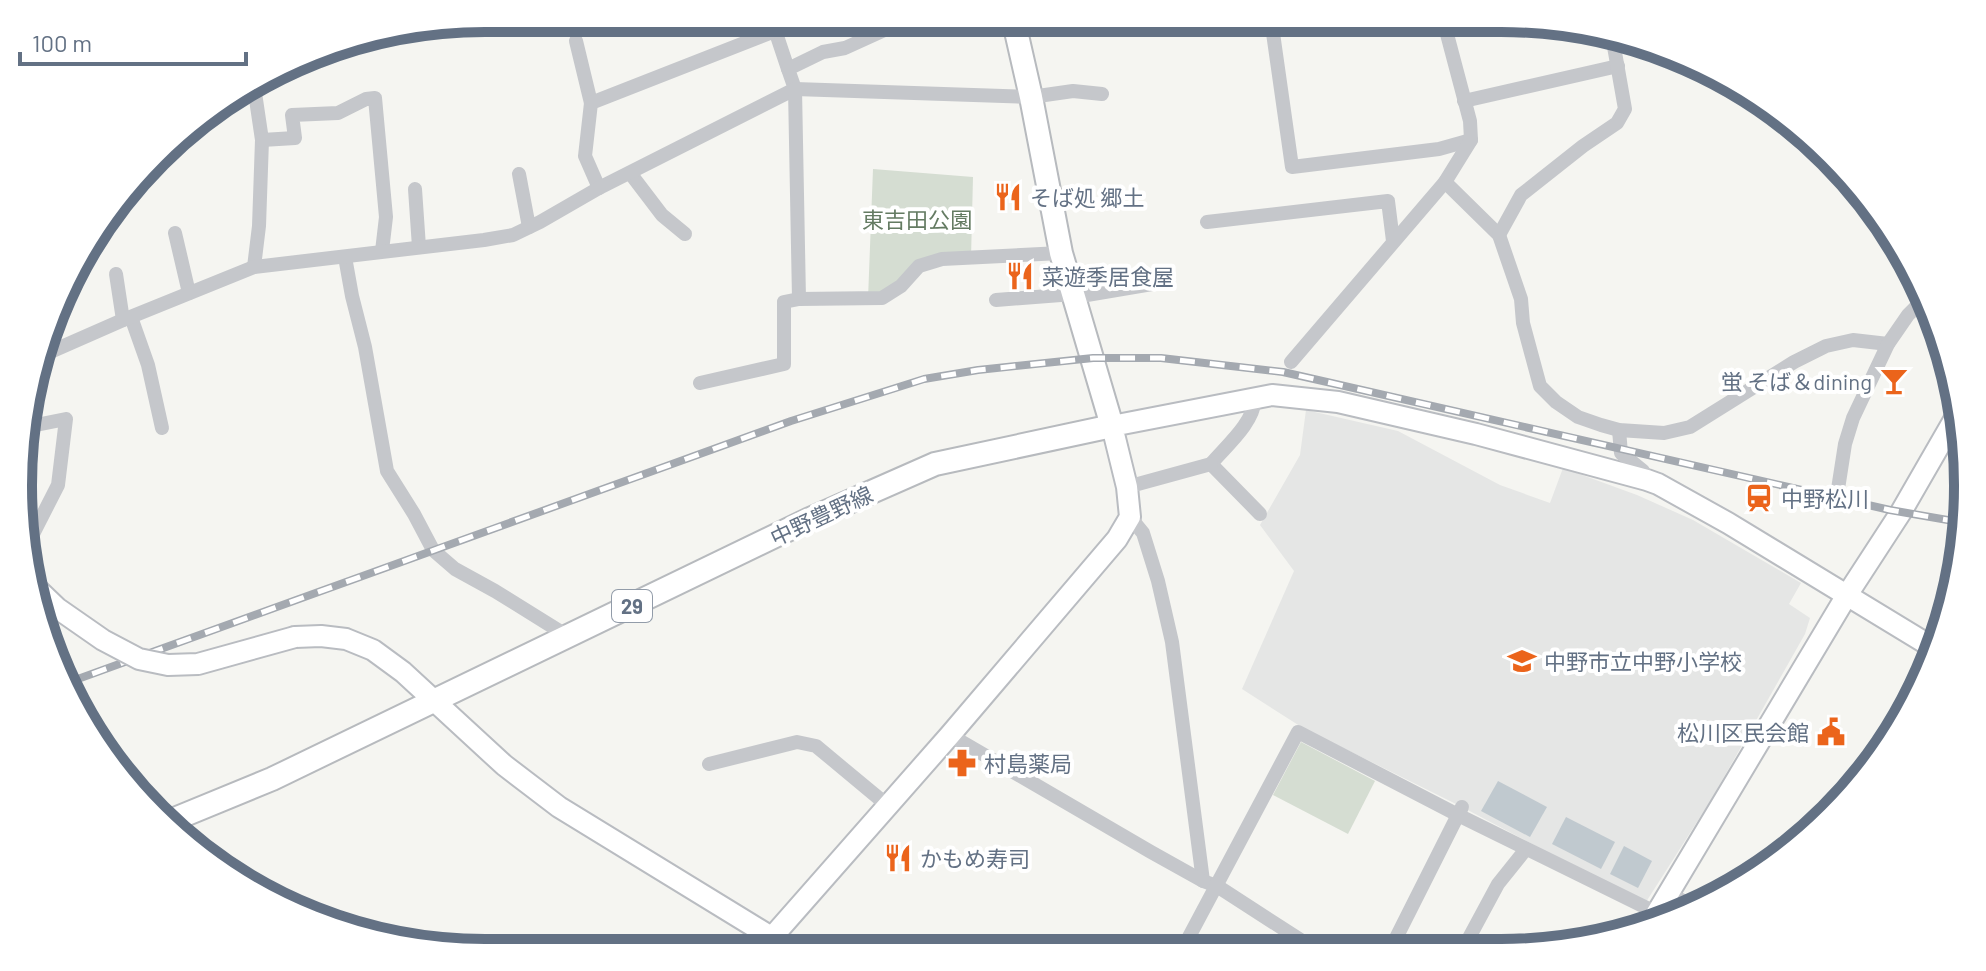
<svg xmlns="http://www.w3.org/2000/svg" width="1986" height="971" font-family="Barlow,'Noto Sans JP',sans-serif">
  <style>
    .built { fill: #e5e6e5 }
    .green { fill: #d5ddd2 }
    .water { fill: #c0c9cf }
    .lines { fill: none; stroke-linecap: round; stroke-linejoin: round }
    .secondary-casing { stroke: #b9bcc1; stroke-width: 24 }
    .primary-casing { stroke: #b7babe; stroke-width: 26 }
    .street { stroke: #c5c7cb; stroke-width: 14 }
    .secondary { stroke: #fff; stroke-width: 20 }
    .primary { stroke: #fff; stroke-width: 22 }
    .rail-casing { stroke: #a4a9b0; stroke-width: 8 }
    .rail { stroke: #fff; stroke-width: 5; stroke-dasharray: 15; stroke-linecap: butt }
    .secondary-bridge-casing { stroke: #b9bcc1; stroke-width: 24; stroke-linecap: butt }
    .secondary-bridge { stroke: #fff; stroke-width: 20 }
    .labels { text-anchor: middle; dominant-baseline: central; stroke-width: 8; stroke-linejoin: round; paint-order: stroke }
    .shield { fill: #fff; stroke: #929ca9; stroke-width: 2 }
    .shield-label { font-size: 20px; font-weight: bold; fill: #637184 }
    .poi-label { font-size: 22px; fill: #637184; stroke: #fff; text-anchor: start }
    .park-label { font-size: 22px; fill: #647b62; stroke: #fff }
    .street-label { font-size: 22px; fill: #637184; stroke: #fff }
    .rim { fill: none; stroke: #637184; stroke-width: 10 }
  </style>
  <rect width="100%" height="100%" fill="#f5f5f1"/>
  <path class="built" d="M 1306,410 L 1398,431 L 1500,485 L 1550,503 L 1563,468 L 1637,495 L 1693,520 L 1801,583 L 1789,604 L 1810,618 L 1805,634 L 1711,800 L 1646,902 L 1640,901 L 1462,807 L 1303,728 L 1242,689 L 1294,571 L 1260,525 L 1300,455 Z"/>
  <g class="green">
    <path d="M 873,169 L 973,177 L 971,258 L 942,259 L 868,299 Z"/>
    <path d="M 1301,742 L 1375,781 L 1348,834 L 1273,795 Z"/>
  </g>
  <g class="water">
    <path d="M 1498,781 L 1547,807 L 1530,837 L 1481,811 Z"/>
    <path d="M 1566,817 L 1615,842 L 1601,869 L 1552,844 Z"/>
    <path d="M 1624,846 L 1652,861 L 1638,888 L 1610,874 Z"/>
  </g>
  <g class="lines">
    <defs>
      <g id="secondary">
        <path d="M 295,637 L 321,636 L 346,639 L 373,650 L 403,672 L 504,765 L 559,807 L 794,951"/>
        <path d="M 1649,926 L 1847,595 L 1901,512 L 1954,420"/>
        <path d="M 760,951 L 950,735 L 1117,539 L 1130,517 L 1127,487 L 1112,426 L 1272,395 L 1338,402 L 1476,434 L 1647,480 L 1658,484 L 1728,523 L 1932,647"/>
      </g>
      <path id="primary" d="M 165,823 L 272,779 L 808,520 L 935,464 L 1112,426 L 1061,253 L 1031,97 L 1013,18"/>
    </defs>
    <use href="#secondary" class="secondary-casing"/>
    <use href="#primary" class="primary-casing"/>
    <g class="street">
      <path d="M 771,18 L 788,69"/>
      <path d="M 1271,19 L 1292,167 L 1439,149 L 1471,140"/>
      <path d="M 576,41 L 591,103"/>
      <path d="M 254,86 L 262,140 L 259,226 L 254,267"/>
      <path d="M 1464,101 L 1618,66"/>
      <path d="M 262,140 L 295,138 L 292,115 L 338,113 L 366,99 L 375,98 L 386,217 L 382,251"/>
      <path d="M 630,173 L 662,215 L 685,234"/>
      <path d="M 519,174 L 529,227"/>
      <path d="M 1445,182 L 1499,235 L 1521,299 L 1523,323 L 1540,386 L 1556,402 L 1578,417 L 1601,425 L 1619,430 L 1664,433 L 1690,427 L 1794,362 L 1826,346 L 1853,340 L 1888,344"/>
      <path d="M 599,188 L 585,156 L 591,103 L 775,31"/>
      <path d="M 415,189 L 419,247"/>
      <path d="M 1207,222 L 1388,201 L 1393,241"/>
      <path d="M 175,233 L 189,293"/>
      <path d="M 1499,235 L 1521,195 L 1583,146 L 1617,123 L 1625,109 L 1613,41"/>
      <path d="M 345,257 L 352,296 L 365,347 L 387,471 L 414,514 L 433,550 L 455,569 L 495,591 L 569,637"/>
      <path d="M 116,274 L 123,320"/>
      <path d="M 1075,297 L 1152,284"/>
      <path d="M 799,299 L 882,298 L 901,286 L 919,266 L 942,259 L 1061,253"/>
      <path d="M 996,300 L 1074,294"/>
      <path d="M 131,317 L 148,365 L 162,428"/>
      <path d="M 41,356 L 123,320 L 254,267 L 484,240 L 513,235 L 540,222 L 599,188 L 795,89 L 788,69 L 823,52 L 845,48 L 889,28 L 917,18"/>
      <path d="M 1291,362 L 1445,182 L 1471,140 L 1470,121 L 1443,19"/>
      <path d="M 700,383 L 784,364 L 784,302 L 799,299 L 795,89 L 1031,97 L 1073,91 L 1102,94"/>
      <path d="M 1255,399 C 1253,424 1227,445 1211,464 L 1260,514"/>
      <path d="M 1619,430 L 1621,453 L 1643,471 L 1647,480"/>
      <path d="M 1127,487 L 1211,464"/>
      <path d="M 1838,489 L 1845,444 L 1853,418 L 1888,344 L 1908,315 L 1923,300"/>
      <path d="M 1130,517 L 1143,533 L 1158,581 L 1172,642 L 1203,881"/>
      <path d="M 22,536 L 33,534 L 58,485 L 66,419 L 26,427"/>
      <path d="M 950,735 L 1151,852 L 1203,881 L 1217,886 L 1316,950"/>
      <path d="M 709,764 L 797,742 L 816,746 L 887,805"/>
      <path d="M 1814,827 L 1840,795 L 1872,764"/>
      <path d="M 1669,894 L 1698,908"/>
      <path d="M 1463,949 L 1498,884 L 1526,849"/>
      <path d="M 1182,950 L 1298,732 L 1458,815 L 1657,913"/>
      <path d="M 1390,950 L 1462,807"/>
    </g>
    <use href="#secondary" class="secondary"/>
    <use href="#primary" class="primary"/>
    <defs>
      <path id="rail" d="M 64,684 L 791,421 L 924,379 L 978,370 L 1093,358 L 1161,358 L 1283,372 L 1890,510 L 1965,523"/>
    </defs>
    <use href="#rail" class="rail-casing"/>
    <use href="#rail" class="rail"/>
    <defs>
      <path id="secondary-bridge" d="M 34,586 L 57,608 L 103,640 L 139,659 L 168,665 L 198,664 L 295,637"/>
    </defs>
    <use href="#secondary-bridge" class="secondary-bridge-casing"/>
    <use href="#secondary-bridge" class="secondary-bridge"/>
  </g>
  <defs>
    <symbol id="restaurant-bare" viewBox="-9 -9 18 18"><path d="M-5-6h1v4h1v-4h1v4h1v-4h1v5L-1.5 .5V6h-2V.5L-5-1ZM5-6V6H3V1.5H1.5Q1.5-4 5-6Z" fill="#eb641b" stroke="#fff" stroke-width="2.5" paint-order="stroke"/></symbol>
    <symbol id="bar-bare" viewBox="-9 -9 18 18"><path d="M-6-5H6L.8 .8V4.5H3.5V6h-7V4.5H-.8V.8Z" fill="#eb641b" stroke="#fff" stroke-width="2.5" paint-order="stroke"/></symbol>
    <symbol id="station-bare" viewBox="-9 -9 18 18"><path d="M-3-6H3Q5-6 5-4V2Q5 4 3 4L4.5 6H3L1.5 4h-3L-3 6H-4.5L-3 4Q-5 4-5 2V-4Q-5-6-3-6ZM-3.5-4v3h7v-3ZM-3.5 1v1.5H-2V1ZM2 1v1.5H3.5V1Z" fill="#eb641b" stroke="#fff" stroke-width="2.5" paint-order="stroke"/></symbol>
    <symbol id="school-bare" viewBox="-9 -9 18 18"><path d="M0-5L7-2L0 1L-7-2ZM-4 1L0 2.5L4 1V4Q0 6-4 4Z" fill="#eb641b" stroke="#fff" stroke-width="2.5" paint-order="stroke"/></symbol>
    <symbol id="civic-bare" viewBox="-9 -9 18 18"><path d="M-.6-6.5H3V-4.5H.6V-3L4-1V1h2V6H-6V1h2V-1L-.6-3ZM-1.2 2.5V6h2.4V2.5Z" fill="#eb641b" stroke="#fff" stroke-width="2.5" paint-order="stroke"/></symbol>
    <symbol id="pharmacy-bare" viewBox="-9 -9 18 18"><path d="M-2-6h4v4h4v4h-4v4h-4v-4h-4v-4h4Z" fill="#eb641b" stroke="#fff" stroke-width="2.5" paint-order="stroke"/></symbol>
  </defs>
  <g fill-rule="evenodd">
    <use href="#restaurant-bare" x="988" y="177" width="40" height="40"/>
    <use href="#restaurant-bare" x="1000" y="256" width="40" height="40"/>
    <use href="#bar-bare" x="1874" y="361" width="40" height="40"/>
    <use href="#station-bare" x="1739" y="478" width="40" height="40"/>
    <use href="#school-bare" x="1502" y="641" width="40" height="40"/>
    <use href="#civic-bare" x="1811" y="712" width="40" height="40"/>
    <use href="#pharmacy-bare" x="942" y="743" width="40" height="40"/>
    <use href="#restaurant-bare" x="878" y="838" width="40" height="40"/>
  </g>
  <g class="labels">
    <rect class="shield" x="612" y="590" width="40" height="32" rx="6"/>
    <g class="shield-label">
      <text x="632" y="606">29</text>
    </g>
    <g class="poi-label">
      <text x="1030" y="197">そば処 郷土</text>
      <text x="1042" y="276">菜遊季居食屋</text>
      <text x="1872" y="381" text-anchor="end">蛍 そば＆dining</text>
      <text x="1781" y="498">中野松川</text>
      <text x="1544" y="661">中野市立中野小学校</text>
      <text x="1809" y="732" text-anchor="end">松川区民会館</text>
      <text x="984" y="763">村島薬局</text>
      <text x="920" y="858">かもめ寿司</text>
    </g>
    <g class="park-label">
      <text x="917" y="219">東吉田公園</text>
    </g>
    <g class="street-label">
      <text transform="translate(821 515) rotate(-25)">中野豊野線</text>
    </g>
  </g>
  <path d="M0 0H1986V971H0ZM485 32H1501A453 453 0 0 1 1954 485V486A453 453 0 0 1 1501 939H485A453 453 0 0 1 32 486V485A453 453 0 0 1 485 32Z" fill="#fff" fill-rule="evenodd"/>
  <path class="rim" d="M485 32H1501A453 453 0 0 1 1954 485V486A453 453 0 0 1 1501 939H485A453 453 0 0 1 32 486V485A453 453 0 0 1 485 32Z"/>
  <path d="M20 52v12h226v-12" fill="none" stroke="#637184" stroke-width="4"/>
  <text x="32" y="52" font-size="24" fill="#637184" stroke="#ffffff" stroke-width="6" paint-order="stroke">100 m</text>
</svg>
